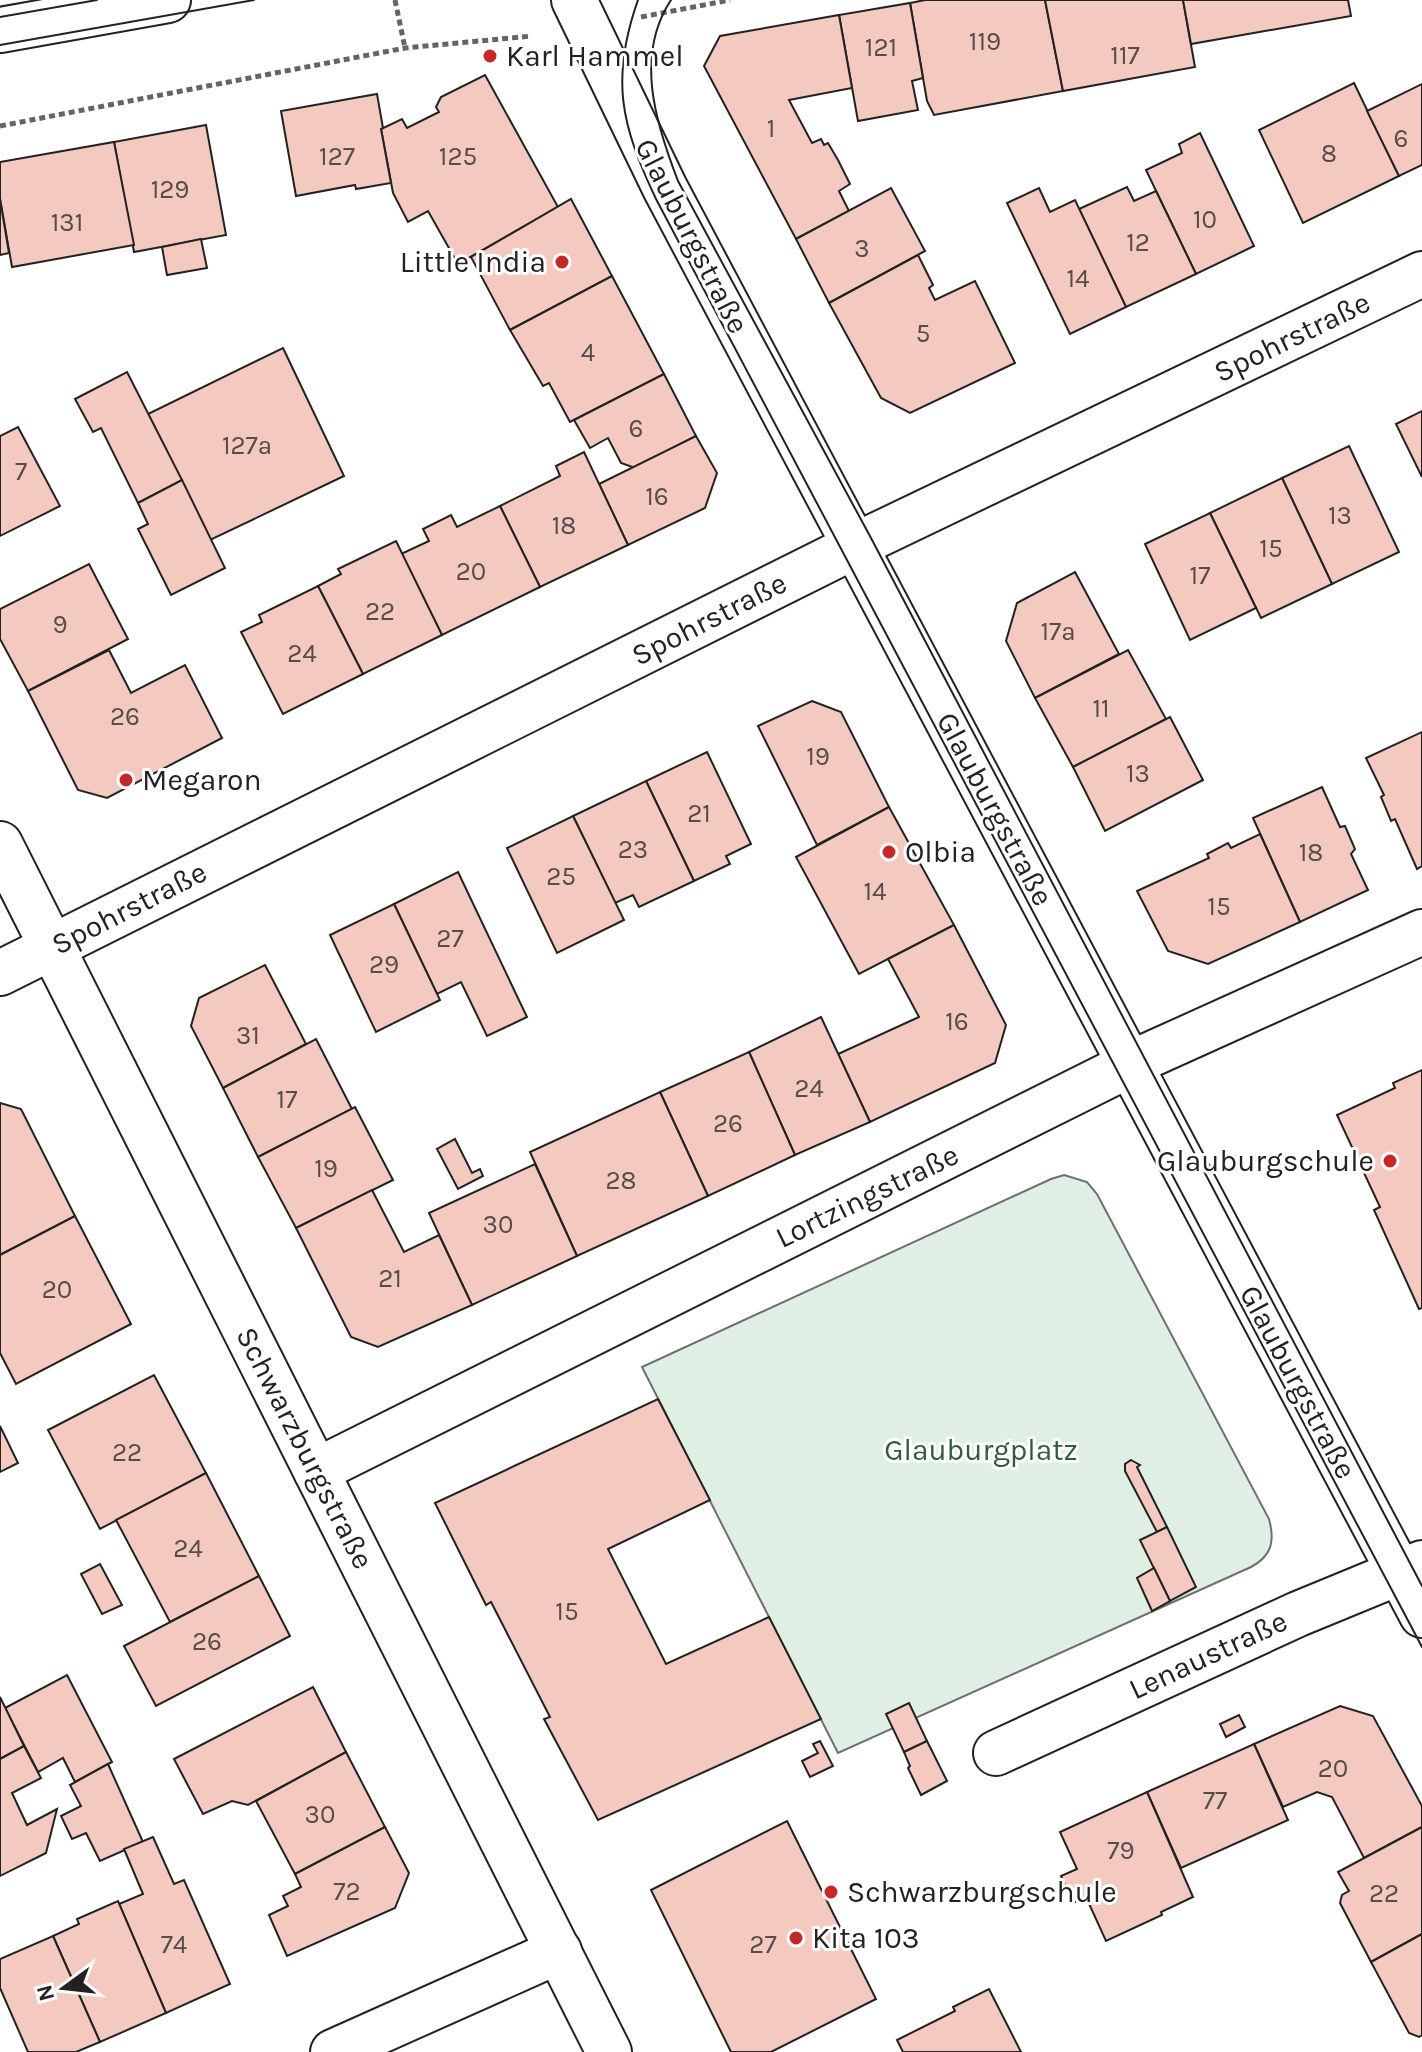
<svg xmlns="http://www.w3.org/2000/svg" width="1422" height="2052" font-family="Karla,sans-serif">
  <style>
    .green { fill: #e0efe3; stroke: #6f6f6f; stroke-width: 2 }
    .building { fill: #f3c9c0; stroke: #222; stroke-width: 2 }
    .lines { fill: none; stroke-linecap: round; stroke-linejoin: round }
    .street-casing { stroke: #222; stroke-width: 48 }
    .primary-casing { stroke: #222; stroke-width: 48 }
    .path { stroke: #646464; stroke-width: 5; stroke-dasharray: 6 4; stroke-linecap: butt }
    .street { stroke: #fff; stroke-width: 44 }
    .primary { stroke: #fff; stroke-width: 44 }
    .tram { stroke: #222; stroke-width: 2 }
    .poi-dot { fill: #c62828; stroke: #fff; stroke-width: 3 }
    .labels { text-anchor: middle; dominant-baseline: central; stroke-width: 6; stroke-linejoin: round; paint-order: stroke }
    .number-label { font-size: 26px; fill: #564c4a }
    .poi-label { font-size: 30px; fill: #222; stroke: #fff; text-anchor: start }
    .street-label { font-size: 30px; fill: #222; stroke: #fff }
    .park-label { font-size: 30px; fill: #2f5e38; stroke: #fff }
  </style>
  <rect width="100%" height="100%" fill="#fff"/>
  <path class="green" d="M 1064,1175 L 1087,1182 L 1097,1194 L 1269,1519 C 1275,1541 1272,1556 1251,1567 L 838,1753 L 642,1367 L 1051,1179 Z"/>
  <g class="building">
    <path d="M 925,0 L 1045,0 L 1063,91 L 934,115 L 927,101 L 910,3 Z"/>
    <path d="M 1045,0 L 1183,0 L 1195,67 L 1063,91 Z"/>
    <path d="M 1183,0 L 1348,0 L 1351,16 L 1191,44 Z"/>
    <path d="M 910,3 L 923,78 L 912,81 L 918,110 L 858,121 L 839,15 Z"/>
    <path d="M 839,15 L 852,88 L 789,100 L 812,143 L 821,139 L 824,145 L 828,143 L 838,160 L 850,184 L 839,191 L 849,211 L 796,239 L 704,66 L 720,36 Z"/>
    <path d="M 485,75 L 558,207 L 458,264 L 428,211 L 408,222 L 393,193 L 381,129 L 402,119 L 407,128 L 439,112 L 436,107 L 441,97 Z"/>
    <path d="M 1354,83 L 1399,176 L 1303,223 L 1259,130 Z"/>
    <path d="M 1422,84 L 1422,165 L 1399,176 L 1367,111 Z"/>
    <path d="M 377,94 L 383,128 L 381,129 L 391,183 L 356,189 L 355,185 L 296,196 L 281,111 Z"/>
    <path d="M 206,125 L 226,235 L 134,252 L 114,142 Z"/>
    <path d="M 1200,133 L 1254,246 L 1196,274 L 1146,170 L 1182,153 L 1179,144 Z"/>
    <path d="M 114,142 L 134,245 L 12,267 L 0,199 L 0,162 Z"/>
    <path d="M 1127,187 L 1134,201 L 1156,191 L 1196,274 L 1126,307 L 1079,209 Z"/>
    <path d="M 891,188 L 925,251 L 829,303 L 796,239 Z"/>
    <path d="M 1039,188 L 1050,212 L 1075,200 L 1126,307 L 1070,334 L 1007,203 Z"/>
    <path d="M 0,199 L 9,253 L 0,255 Z"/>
    <path d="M 571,199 L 612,276 L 510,330 L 471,257 Z"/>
    <path d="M 201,239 L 207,268 L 167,275 L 162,247 Z"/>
    <path d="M 918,255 L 933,285 L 929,288 L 935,300 L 975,281 L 1015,363 L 910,413 L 881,398 L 829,303 Z"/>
    <path d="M 612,276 L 664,374 L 570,422 L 549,383 L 543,386 L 510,330 Z"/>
    <path d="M 283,348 L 344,476 L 210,540 L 148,414 Z"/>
    <path d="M 127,372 L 182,480 L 138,503 L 101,428 L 93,432 L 75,399 Z"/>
    <path d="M 664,374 L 696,436 L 635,468 L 621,463 L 608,438 L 590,448 L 574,420 Z"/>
    <path d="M 1422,411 L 1422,477 L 1396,424 Z"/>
    <path d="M 18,427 L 60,506 L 0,536 L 0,436 Z"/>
    <path d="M 696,436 L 717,473 L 705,508 L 628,545 L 599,484 Z"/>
    <path d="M 1349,446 L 1399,552 L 1332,584 L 1282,478 Z"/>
    <path d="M 584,452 L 628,545 L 540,587 L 500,506 L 560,476 L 556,466 Z"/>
    <path d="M 1282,478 L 1332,584 L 1261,618 L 1210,513 Z"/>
    <path d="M 182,480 L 225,568 L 171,595 L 138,529 L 148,524 L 138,503 Z"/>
    <path d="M 500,506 L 540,587 L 442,635 L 401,554 L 429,541 L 423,529 L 451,515 L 457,527 Z"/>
    <path d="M 1210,513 L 1256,608 L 1190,640 L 1145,544 Z"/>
    <path d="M 396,541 L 442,635 L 363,674 L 318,586 L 341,574 L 338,569 Z"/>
    <path d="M 89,564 L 128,639 L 28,691 L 0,639 L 0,609 Z"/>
    <path d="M 1075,572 L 1119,654 L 1035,698 L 1006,641 L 1017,603 Z"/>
    <path d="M 318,586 L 363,674 L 283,714 L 241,632 L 262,622 L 259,615 Z"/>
    <path d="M 109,650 L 131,693 L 185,665 L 222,738 L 107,798 L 78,790 L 28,691 Z"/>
    <path d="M 1128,650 L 1166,719 L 1073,767 L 1035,698 Z"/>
    <path d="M 812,701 L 841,712 L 889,807 L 817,845 L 758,726 Z"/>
    <path d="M 1170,717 L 1203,780 L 1105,831 L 1073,767 Z"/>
    <path d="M 1422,732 L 1422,866 L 1417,869 L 1395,819 L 1391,821 L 1381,797 L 1384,795 L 1366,758 Z"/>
    <path d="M 707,752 L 751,844 L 726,856 L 730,864 L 694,881 L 646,781 Z"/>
    <path d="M 646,781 L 694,881 L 639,907 L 633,895 L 615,903 L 573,816 Z"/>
    <path d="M 1322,787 L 1340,827 L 1345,826 L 1355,849 L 1351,854 L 1368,890 L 1300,922 L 1253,818 Z"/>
    <path d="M 889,807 L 954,925 L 859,974 L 796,857 Z"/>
    <path d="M 573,816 L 624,920 L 557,953 L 507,848 Z"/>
    <path d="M 1260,834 L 1300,922 L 1208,964 L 1168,951 L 1137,891 L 1209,858 L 1207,854 L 1228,843 L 1231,848 Z"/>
    <path d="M 458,872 L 527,1017 L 487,1036 L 461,982 L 437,994 L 394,904 Z"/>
    <path d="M 394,904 L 440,1000 L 376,1032 L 330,935 Z"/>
    <path d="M 954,925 L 1006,1025 L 995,1063 L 870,1122 L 838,1054 L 919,1017 L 888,959 Z"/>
    <path d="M 265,965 L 306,1044 L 223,1088 L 191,1026 L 199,998 Z"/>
    <path d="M 821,1017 L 870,1122 L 795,1155 L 749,1052 Z"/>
    <path d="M 316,1039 L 352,1109 L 258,1157 L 223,1088 Z"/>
    <path d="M 749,1052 L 795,1155 L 708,1196 L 660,1092 Z"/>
    <path d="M 1422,1070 L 1422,1308 L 1419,1309 L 1374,1210 L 1380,1207 L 1337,1115 L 1395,1088 L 1393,1083 Z"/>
    <path d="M 660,1092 L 708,1196 L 577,1256 L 530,1152 Z"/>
    <path d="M 0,1103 L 21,1109 L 75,1216 L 0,1255 Z"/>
    <path d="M 355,1107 L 393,1180 L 296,1228 L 258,1157 Z"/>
    <path d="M 455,1139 L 472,1173 L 480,1169 L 483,1176 L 458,1189 L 437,1149 Z"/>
    <path d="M 535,1164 L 577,1256 L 472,1305 L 429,1213 Z"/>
    <path d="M 372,1190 L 404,1252 L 439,1235 L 472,1305 L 378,1347 L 351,1337 L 296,1228 Z"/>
    <path d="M 75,1216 L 131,1324 L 16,1384 L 0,1353 L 0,1255 Z"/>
    <path d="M 154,1375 L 206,1473 L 100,1529 L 48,1430 Z"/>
    <path d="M 658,1399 L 710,1500 L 608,1549 L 666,1664 L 769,1617 L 821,1719 L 598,1820 L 544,1719 L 550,1717 L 491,1602 L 486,1605 L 435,1503 Z"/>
    <path d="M 0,1426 L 18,1463 L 0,1472 Z"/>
    <path d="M 1131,1460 L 1140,1465 L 1137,1467 L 1167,1527 L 1157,1532 L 1125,1471 L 1125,1464 Z"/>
    <path d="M 206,1473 L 259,1576 L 170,1622 L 116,1520 Z"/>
    <path d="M 1167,1527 L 1196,1587 L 1170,1601 L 1140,1540 Z"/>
    <path d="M 100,1564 L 122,1605 L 102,1614 L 81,1574 Z"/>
    <path d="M 1154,1568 L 1170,1601 L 1152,1611 L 1137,1578 Z"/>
    <path d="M 259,1576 L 290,1636 L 156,1706 L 124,1646 Z"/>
    <path d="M 67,1675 L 112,1762 L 75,1782 L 63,1758 L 38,1772 L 5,1708 Z"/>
    <path d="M 313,1687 L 346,1752 L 248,1805 L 232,1801 L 203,1814 L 174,1759 Z"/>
    <path d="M 0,1697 L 24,1746 L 0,1759 Z"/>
    <path d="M 909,1703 L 927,1741 L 904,1752 L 886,1714 Z"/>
    <path d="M 1340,1706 L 1373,1716 L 1422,1806 L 1422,1827 L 1364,1858 L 1332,1797 L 1317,1792 L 1283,1807 L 1254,1744 Z"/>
    <path d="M 1239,1715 L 1245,1727 L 1226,1737 L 1220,1724 Z"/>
    <path d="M 820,1741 L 833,1766 L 810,1777 L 802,1761 L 818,1753 L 813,1744 Z"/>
    <path d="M 927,1741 L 947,1781 L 921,1795 L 908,1768 L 910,1766 L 904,1752 Z"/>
    <path d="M 1254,1744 L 1288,1820 L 1181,1868 L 1147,1792 Z"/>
    <path d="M 24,1746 L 41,1778 L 12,1793 L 27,1825 L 57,1809 L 46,1853 L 0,1876 L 0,1759 Z"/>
    <path d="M 346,1752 L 385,1827 L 295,1874 L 256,1801 Z"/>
    <path d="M 108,1764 L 143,1842 L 100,1861 L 86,1833 L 72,1839 L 61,1816 L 81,1806 L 70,1785 Z"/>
    <path d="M 1147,1792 L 1193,1897 L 1161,1912 L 1162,1915 L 1106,1941 L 1086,1897 L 1073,1903 L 1061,1876 L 1077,1869 L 1060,1832 Z"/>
    <path d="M 787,1821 L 876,1999 L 771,2052 L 731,2052 L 651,1890 Z"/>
    <path d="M 385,1827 L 409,1873 L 395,1908 L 287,1956 L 269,1915 L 288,1906 L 283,1896 L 301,1887 L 295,1874 Z"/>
    <path d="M 1422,1827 L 1422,1934 L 1371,1962 L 1340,1903 L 1342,1895 L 1349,1891 L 1338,1872 Z"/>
    <path d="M 153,1837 L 174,1884 L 184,1880 L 230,1984 L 166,2013 L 119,1904 L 143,1894 L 124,1849 Z"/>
    <path d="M 118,1901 L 166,2013 L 100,2042 L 53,1936 L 79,1924 L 77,1919 Z"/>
    <path d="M 1422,1934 L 1422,2035 L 1419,2037 L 1409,2033 L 1371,1962 Z"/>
    <path d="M 53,1936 L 100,2042 L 76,2052 L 28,2052 L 0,1988 L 0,1959 Z"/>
    <path d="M 989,1989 L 1021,2052 L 903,2052 L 897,2040 L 955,2011 L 953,2007 Z"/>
  </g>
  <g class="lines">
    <defs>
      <g id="street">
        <path d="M 574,0 L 665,188 L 1422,1615"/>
        <path d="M 0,844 L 609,2052"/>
        <path d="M 0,973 L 871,538 L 1422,274"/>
        <path d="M 316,1471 L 1145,1057 L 1422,932"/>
        <path d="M 996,1753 L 1298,1614 L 1422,1563"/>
        <path d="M 333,2052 L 559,1951"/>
      </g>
      <path id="primary" d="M 0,30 L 168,0"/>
    </defs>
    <use href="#street" class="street-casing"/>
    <use href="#primary" class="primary-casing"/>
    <g class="path">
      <path d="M 395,0 L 405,48"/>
      <path d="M 641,17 L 730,0"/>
      <path d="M 0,126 L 405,48 L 532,36"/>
    </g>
    <use href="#street" class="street"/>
    <use href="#primary" class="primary"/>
    <g class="tram">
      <path d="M 638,0 C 610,79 621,125 656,199 L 1422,1647"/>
      <path d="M 671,0 C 634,56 656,124 678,181 L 871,538 L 1422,1586"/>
      <path d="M 0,17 L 97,0"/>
      <path d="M 0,45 L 254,0"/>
    </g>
  </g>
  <g class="poi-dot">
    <circle cx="490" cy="56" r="8"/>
    <circle cx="562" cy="262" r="8"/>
    <circle cx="126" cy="780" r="8"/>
    <circle cx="889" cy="852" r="8"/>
    <circle cx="1390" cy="1161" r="8"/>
    <circle cx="831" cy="1892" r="8"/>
    <circle cx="796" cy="1938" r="8"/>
  </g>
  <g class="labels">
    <g class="number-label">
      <text x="985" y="41">119</text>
      <text x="881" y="47">121</text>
      <text x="1125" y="55">117</text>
      <text x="771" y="128">1</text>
      <text x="1401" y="138">6</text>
      <text x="1329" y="153">8</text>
      <text x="337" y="156">127</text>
      <text x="458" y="156">125</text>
      <text x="170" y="189">129</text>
      <text x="1205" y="219">10</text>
      <text x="67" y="222">131</text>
      <text x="1138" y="242">12</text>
      <text x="862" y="248">3</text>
      <text x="1078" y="278">14</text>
      <text x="923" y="333">5</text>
      <text x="588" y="352">4</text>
      <text x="636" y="428">6</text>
      <text x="247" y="445">127a</text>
      <text x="21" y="471">7</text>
      <text x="657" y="496">16</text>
      <text x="1340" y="515">13</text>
      <text x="564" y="525">18</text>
      <text x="1271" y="548">15</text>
      <text x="471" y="571">20</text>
      <text x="1200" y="575">17</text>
      <text x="380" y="611">22</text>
      <text x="60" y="624">9</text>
      <text x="1058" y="631">17a</text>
      <text x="302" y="653">24</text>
      <text x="1101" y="708">11</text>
      <text x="125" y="716">26</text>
      <text x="818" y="756">19</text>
      <text x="1138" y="773">13</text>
      <text x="699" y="813">21</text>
      <text x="633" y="849">23</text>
      <text x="1311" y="852">18</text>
      <text x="561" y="876">25</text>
      <text x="875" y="891">14</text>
      <text x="1219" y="906">15</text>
      <text x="450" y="938">27</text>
      <text x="384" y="964">29</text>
      <text x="957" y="1021">16</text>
      <text x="248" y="1035">31</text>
      <text x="809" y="1088">24</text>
      <text x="287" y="1099">17</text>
      <text x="728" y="1123">26</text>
      <text x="326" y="1168">19</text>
      <text x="621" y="1180">28</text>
      <text x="498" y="1224">30</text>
      <text x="390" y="1278">21</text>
      <text x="57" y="1289">20</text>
      <text x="127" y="1452">22</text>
      <text x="188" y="1548">24</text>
      <text x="567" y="1611">15</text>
      <text x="207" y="1641">26</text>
      <text x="1333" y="1768">20</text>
      <text x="1215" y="1800">77</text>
      <text x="320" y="1814">30</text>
      <text x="1121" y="1850">79</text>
      <text x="347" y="1891">72</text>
      <text x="1384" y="1893">22</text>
      <text x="174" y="1944">74</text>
      <text x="763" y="1944">27</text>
    </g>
    <g class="poi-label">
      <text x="506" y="56">Karl Hammel</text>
      <text x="546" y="262" text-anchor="end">Little India</text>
      <text x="142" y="780">Megaron</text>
      <text x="905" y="852">Olbia</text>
      <text x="1374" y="1161" text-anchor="end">Glauburgschule</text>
      <text x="847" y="1892">Schwarzburgschule</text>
      <text x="812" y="1938">Kita 103</text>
    </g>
    <g class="street-label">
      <text transform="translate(692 236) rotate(63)">Glauburgstraße</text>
      <text transform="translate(1292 337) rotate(-26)">Spohrstraße</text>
      <text transform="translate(709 619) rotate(-27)">Spohrstraße</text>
      <text transform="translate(995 809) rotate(62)">Glauburgstraße</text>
      <text transform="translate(129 908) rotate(-27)">Spohrstraße</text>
      <text transform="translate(867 1196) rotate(-26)">Lortzingstraße</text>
      <text transform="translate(1298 1382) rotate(62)">Glauburgstraße</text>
      <text transform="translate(305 1448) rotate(63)">Schwarzburgstraße</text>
      <text transform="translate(1208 1655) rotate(-25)">Lenaustraße</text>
    </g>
    <g class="park-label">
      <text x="981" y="1450">Glauburgplatz</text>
    </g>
  </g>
  <g transform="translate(64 1988) rotate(255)" stroke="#ffffff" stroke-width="6" paint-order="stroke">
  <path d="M0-6L14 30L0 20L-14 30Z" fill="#222222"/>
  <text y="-12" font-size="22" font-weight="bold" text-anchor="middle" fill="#222222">N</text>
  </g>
</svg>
